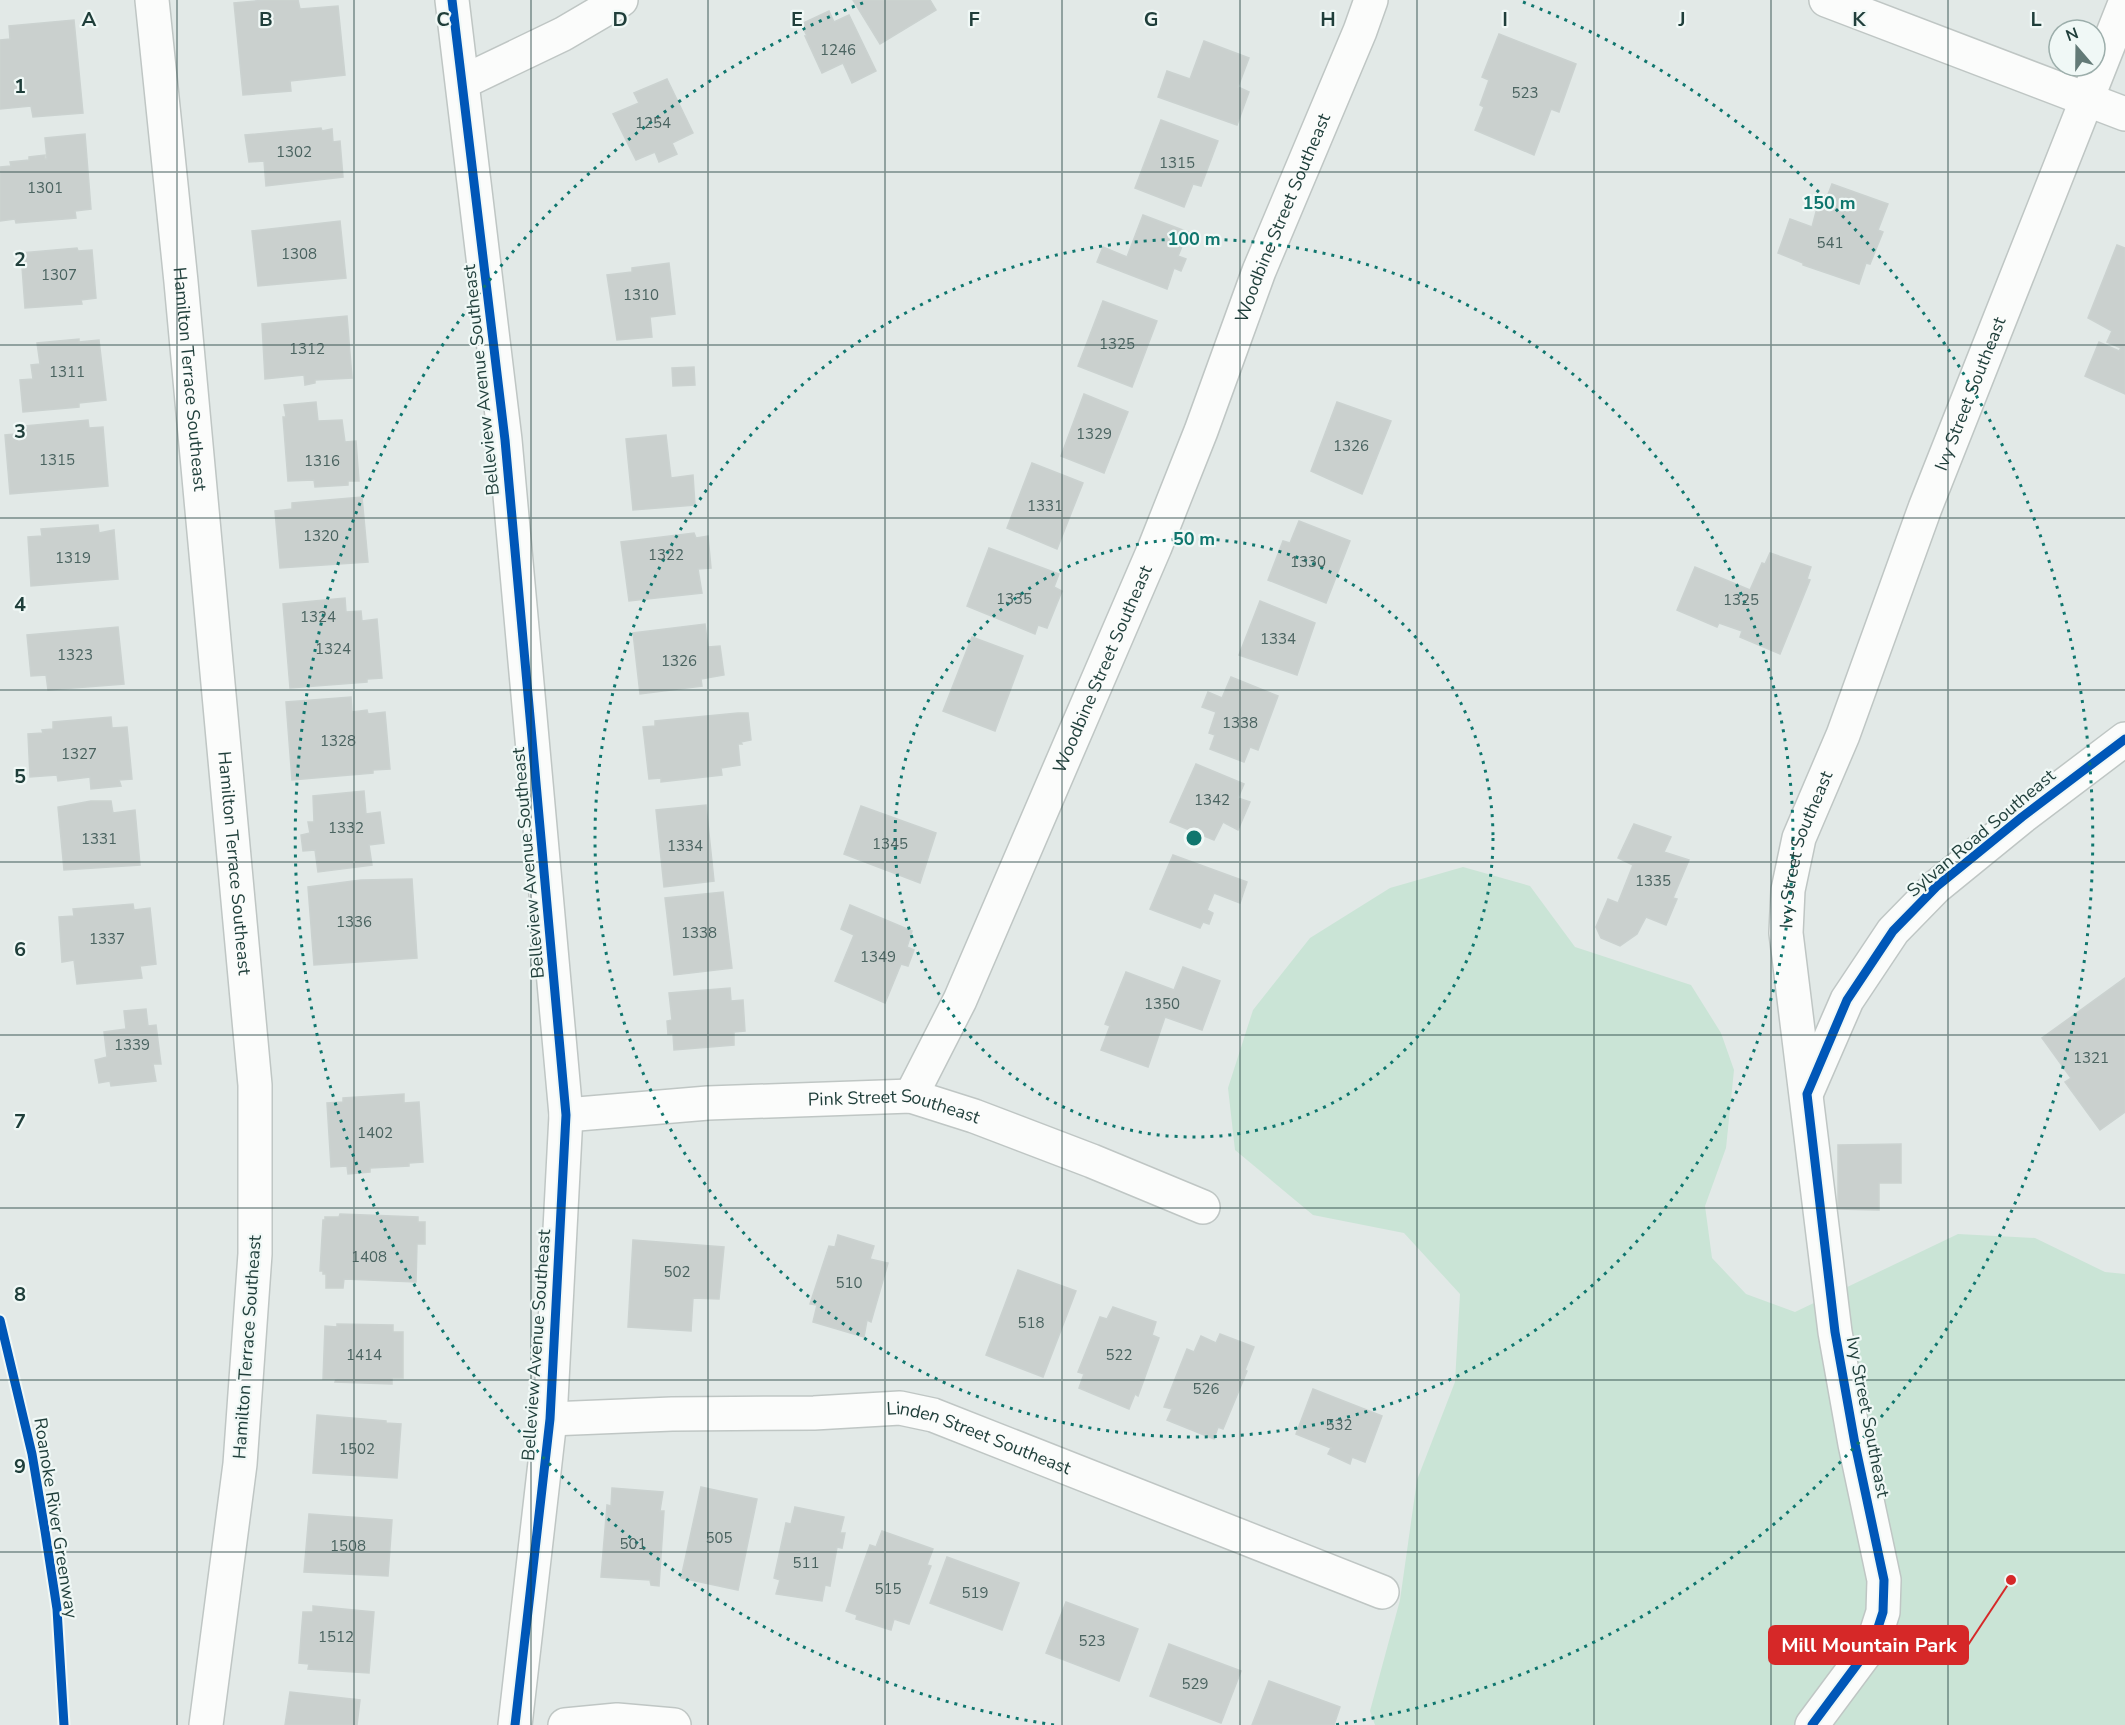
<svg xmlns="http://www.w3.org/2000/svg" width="2125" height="1725" font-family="'Nunito Sans',sans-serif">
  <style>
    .green { fill: #cae4d6 }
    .building { fill: #cad0ce; stroke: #cbd2d0; stroke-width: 1.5 }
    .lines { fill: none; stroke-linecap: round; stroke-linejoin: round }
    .minor-casing { stroke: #bfc6c4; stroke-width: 36 }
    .minor { stroke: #fbfcfb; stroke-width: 33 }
    .cycleway-casing { stroke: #f0f8f6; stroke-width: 13 }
    .cycleway { stroke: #0057b8; stroke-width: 9 }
    .grid { fill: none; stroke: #1f3e3a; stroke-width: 1.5; stroke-opacity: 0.55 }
    .ring { fill: none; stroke: #0f766e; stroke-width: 3; stroke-dasharray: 3 6 }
    .labels { text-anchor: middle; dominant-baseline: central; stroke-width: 4.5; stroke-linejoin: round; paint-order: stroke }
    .number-label { font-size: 15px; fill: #4a6360 }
    .street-label { font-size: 18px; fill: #1f3e3a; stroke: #f0f8f6 }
    .grid-label { font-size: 20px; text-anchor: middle; font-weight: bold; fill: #1f3e3a; stroke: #f0f8f6; stroke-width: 4.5; stroke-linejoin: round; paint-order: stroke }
    .centre { fill: #0f766e; stroke: #f0f8f6; stroke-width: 3 }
    .ring-label { font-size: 18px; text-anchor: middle; font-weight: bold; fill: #0f766e; stroke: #f0f8f6; stroke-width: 4.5; stroke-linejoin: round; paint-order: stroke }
    .leader { fill: none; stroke: #d62828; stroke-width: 2 }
    .callout-dot { fill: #d62828; stroke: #f0f8f6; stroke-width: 2 }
    .callout { fill: #d62828; stroke: #d62828; stroke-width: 2 }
    .callout-label { font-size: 20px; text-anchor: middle; font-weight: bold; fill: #fff }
  </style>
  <rect width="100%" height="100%" fill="#e2e9e7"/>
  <path class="green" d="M 1463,867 L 1530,886 L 1575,947 L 1691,985 L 1721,1033 L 1734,1070 L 1726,1148 L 1705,1206 L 1712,1258 L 1746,1294 L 1795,1312 L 1958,1234 L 2035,1238 L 2105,1272 L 2125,1274 L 2125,1725 L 1375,1725 L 1370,1711 L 1400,1600 L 1417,1480 L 1455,1382 L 1460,1294 L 1404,1233 L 1313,1215 L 1235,1150 L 1228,1088 L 1253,1010 L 1310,938 L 1390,888 Z"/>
  <g class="building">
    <path d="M 266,0 L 298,0 L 300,9 L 338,6 L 345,75 L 290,81 L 291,91 L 243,95 L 234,3 Z"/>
    <path d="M 853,0 L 930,0 L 936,10 L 880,44 Z"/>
    <path d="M 829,11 L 834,22 L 849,15 L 876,71 L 852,83 L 843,63 L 822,73 L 805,36 L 807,36 L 801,24 Z"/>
    <path d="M 74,20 L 83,113 L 33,117 L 31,106 L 0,109 L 0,40 L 10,39 L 9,26 Z"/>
    <path d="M 1499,34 L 1576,64 L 1559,112 L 1551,109 L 1534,155 L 1475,130 L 1484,107 L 1480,105 L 1489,80 L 1482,77 Z"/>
    <path d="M 1204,41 L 1249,58 L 1238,87 L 1249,92 L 1237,125 L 1158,97 L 1167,71 L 1190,79 Z"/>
    <path d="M 667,79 L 693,133 L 672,143 L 677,154 L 659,162 L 655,152 L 636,160 L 613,114 L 639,103 L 634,93 Z"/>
    <path d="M 1161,120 L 1218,141 L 1201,186 L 1193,184 L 1184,207 L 1135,188 Z"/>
    <path d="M 321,128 L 322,131 L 332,129 L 333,142 L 340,141 L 343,177 L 266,186 L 264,161 L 249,162 L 245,135 Z"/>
    <path d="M 85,134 L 91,209 L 75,211 L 76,218 L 16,223 L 15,219 L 0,221 L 0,167 L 11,166 L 10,162 L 29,160 L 29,157 L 45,155 L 45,159 L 47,159 L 45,138 Z"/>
    <path d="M 1832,184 L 1888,204 L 1878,230 L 1883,232 L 1870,264 L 1866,263 L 1859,284 L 1803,265 L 1803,263 L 1778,253 L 1790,219 L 1812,227 L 1817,208 L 1822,210 Z"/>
    <path d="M 1143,215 L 1188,232 L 1178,256 L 1186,259 L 1181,271 L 1174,268 L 1167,289 L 1097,262 L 1103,247 L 1127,257 Z"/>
    <path d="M 340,221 L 346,278 L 258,286 L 252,231 Z"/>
    <path d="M 2117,245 L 2125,248 L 2125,394 L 2085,376 L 2099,342 L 2119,351 L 2121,348 L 2107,342 L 2112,331 L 2088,318 Z"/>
    <path d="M 77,248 L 78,251 L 92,250 L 96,298 L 81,300 L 82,304 L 25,308 L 21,253 Z"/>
    <path d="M 669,263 L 675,314 L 650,317 L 652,337 L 617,340 L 607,275 L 632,272 L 632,268 Z"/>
    <path d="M 1103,301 L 1157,321 L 1132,387 L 1078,366 Z"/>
    <path d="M 347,316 L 352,378 L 315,380 L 315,383 L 305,385 L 304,375 L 265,379 L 262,324 Z"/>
    <path d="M 79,339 L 79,342 L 99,340 L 106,400 L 79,403 L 79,407 L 23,412 L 20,380 L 33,379 L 31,365 L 40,364 L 37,343 Z"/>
    <path d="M 694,367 L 695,385 L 673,386 L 672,368 Z"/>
    <path d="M 1084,394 L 1128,412 L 1104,473 L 1061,456 Z"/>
    <path d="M 316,402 L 318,421 L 342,420 L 345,442 L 356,441 L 359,481 L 348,481 L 348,485 L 315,487 L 314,480 L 288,481 L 283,417 L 286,417 L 284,405 Z"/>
    <path d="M 1337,402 L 1391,421 L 1362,494 L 1311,471 Z"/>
    <path d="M 88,420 L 89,428 L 103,427 L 108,486 L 10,494 L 5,435 L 26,433 L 25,426 Z"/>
    <path d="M 666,435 L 671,478 L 693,475 L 695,505 L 633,510 L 626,439 Z"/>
    <path d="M 1032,463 L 1083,483 L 1057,549 L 1007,528 Z"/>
    <path d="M 362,497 L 368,562 L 280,568 L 275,511 L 292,509 L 292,503 Z"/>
    <path d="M 1299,521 L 1350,541 L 1326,603 L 1268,580 L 1283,541 L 1290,543 Z"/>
    <path d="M 98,525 L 99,533 L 114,530 L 118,579 L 31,586 L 28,537 L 42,536 L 41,529 Z"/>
    <path d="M 694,533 L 696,538 L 708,536 L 711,568 L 698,569 L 702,593 L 629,601 L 621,542 Z"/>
    <path d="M 989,548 L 1059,574 L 1054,587 L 1062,591 L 1047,628 L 1038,625 L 1035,634 L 967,606 Z"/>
    <path d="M 1770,553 L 1811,567 L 1807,579 L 1810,580 L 1780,654 L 1740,637 L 1742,631 L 1719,623 L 1717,627 L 1677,610 L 1695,567 L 1750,590 L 1762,563 L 1765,564 Z"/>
    <path d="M 345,598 L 346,612 L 361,611 L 362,621 L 377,619 L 382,678 L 367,679 L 367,682 L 290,688 L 283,604 Z"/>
    <path d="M 1260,601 L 1315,623 L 1297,675 L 1239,655 Z"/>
    <path d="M 705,624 L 708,647 L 720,646 L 724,675 L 701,679 L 702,686 L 640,694 L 633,633 Z"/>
    <path d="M 118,627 L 124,684 L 48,690 L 46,675 L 31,676 L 27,635 Z"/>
    <path d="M 972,637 L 1023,656 L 995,731 L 943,711 Z"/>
    <path d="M 1231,677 L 1278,696 L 1258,750 L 1250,747 L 1244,762 L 1210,749 L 1215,735 L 1209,733 L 1216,712 L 1202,707 L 1208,692 L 1222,698 Z"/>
    <path d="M 351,697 L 352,712 L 367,710 L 368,714 L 385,712 L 390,769 L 373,770 L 373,773 L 292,780 L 286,702 Z"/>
    <path d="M 738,713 L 748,713 L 751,740 L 741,742 L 742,744 L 738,744 L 740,765 L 721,768 L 722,775 L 661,782 L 661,778 L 649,779 L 643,727 L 655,726 L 655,721 Z"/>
    <path d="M 111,717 L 112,728 L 127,727 L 132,779 L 119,780 L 121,786 L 91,789 L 90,777 L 58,781 L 57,775 L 30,777 L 28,734 L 43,733 L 42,730 L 53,729 L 53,722 Z"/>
    <path d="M 1196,764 L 1244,784 L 1238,798 L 1250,802 L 1238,830 L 1223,822 L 1214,840 L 1170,822 Z"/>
    <path d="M 364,791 L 366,814 L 380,812 L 384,843 L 369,845 L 372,865 L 318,872 L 315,850 L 303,851 L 301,835 L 310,833 L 308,822 L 314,822 L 313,796 Z"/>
    <path d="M 91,801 L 111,801 L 113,813 L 135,810 L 140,865 L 64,870 L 58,807 Z"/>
    <path d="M 706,805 L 714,881 L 664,887 L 656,810 Z"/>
    <path d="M 861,806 L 936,833 L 920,883 L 844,854 Z"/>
    <path d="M 1634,824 L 1671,837 L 1664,852 L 1689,860 L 1673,898 L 1677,899 L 1666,925 L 1646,917 L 1637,934 L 1620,946 L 1601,938 L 1596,927 L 1608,899 L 1618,903 L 1633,865 L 1618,858 Z"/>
    <path d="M 1173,855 L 1247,882 L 1240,903 L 1214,893 L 1207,910 L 1213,913 L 1209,924 L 1203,922 L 1200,928 L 1150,909 Z"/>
    <path d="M 412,879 L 417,958 L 314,965 L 308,887 L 361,880 Z"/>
    <path d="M 723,892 L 732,968 L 674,975 L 665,898 Z"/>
    <path d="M 133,904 L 134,910 L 150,908 L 156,964 L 140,966 L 142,978 L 77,984 L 74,960 L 62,962 L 59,917 L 74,916 L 73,909 Z"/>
    <path d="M 850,905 L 912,931 L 907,947 L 914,950 L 908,966 L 901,964 L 885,1003 L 835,981 L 854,935 L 841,929 Z"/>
    <path d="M 1183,967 L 1220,981 L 1202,1030 L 1165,1017 L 1148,1067 L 1101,1050 L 1110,1026 L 1105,1024 L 1126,972 L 1174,990 Z"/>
    <path d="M 2125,978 L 2125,1112 L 2100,1130 L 2065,1082 L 2071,1078 L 2042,1038 Z"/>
    <path d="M 730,988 L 731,1001 L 743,1000 L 745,1031 L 734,1032 L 734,1045 L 674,1050 L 673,1034 L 668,1034 L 667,1021 L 672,1020 L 669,993 Z"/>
    <path d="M 146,1009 L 148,1026 L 156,1025 L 161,1064 L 153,1064 L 156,1081 L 111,1086 L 110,1081 L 99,1083 L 95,1060 L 107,1057 L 104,1032 L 126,1029 L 124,1011 Z"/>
    <path d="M 404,1094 L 404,1103 L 419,1102 L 423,1162 L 409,1163 L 409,1166 L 370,1168 L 370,1172 L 348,1174 L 347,1166 L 331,1167 L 327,1103 L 343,1102 L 343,1098 Z"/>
    <path d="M 1901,1144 L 1901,1183 L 1879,1183 L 1879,1210 L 1838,1209 L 1838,1145 Z"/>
    <path d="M 340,1214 L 418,1217 L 418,1222 L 425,1222 L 425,1244 L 417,1244 L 416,1282 L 344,1279 L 343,1288 L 326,1288 L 326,1274 L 323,1274 L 323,1271 L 320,1271 L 323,1220 L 325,1220 L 325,1217 L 339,1217 Z"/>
    <path d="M 838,1235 L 874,1246 L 870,1259 L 888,1263 L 871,1322 L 867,1320 L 864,1337 L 813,1322 L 817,1305 L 810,1304 L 829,1246 L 835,1247 Z"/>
    <path d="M 633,1240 L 724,1247 L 719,1299 L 693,1298 L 691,1331 L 628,1327 Z"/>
    <path d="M 1018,1270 L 1076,1291 L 1043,1377 L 986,1355 Z"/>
    <path d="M 1113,1307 L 1156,1322 L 1152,1335 L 1159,1338 L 1138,1396 L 1135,1394 L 1129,1409 L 1079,1388 L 1084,1374 L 1078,1372 L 1100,1317 L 1107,1319 Z"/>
    <path d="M 337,1324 L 393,1325 L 393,1332 L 403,1332 L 403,1378 L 392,1378 L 392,1384 L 335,1382 L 336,1379 L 323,1379 L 325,1326 L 337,1327 Z"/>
    <path d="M 1220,1334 L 1254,1347 L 1245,1370 L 1247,1371 L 1223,1429 L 1218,1427 L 1214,1439 L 1167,1420 L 1172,1409 L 1164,1407 L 1187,1349 L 1194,1352 L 1201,1336 L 1216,1343 Z"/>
    <path d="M 1313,1389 L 1382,1416 L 1365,1462 L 1352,1457 L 1350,1464 L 1328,1454 L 1331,1448 L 1296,1434 Z"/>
    <path d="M 317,1415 L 386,1421 L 386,1423 L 401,1424 L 397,1478 L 313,1473 Z"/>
    <path d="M 701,1487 L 757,1499 L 738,1590 L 681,1578 Z"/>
    <path d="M 612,1488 L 663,1492 L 660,1511 L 664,1511 L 659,1586 L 651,1585 L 650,1580 L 601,1577 L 607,1505 L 611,1506 Z"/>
    <path d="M 795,1507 L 844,1517 L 840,1533 L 845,1533 L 842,1548 L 837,1547 L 830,1586 L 825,1585 L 822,1601 L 776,1594 L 780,1580 L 774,1578 L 786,1523 L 791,1524 Z"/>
    <path d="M 309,1514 L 392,1520 L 388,1576 L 304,1572 Z"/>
    <path d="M 882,1531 L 933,1549 L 927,1565 L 931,1566 L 909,1624 L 894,1619 L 891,1630 L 856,1619 L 857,1615 L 846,1611 L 870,1545 L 876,1547 Z"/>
    <path d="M 947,1557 L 1019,1583 L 1002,1630 L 930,1603 Z"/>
    <path d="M 1066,1602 L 1138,1629 L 1119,1681 L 1046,1653 Z"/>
    <path d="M 313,1606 L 374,1612 L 369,1673 L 308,1669 L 309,1664 L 299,1663 L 303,1612 L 313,1612 Z"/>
    <path d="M 1169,1644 L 1241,1671 L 1221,1723 L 1150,1696 Z"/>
    <path d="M 1269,1681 L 1340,1707 L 1334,1725 L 1252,1725 Z"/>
    <path d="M 290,1692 L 360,1700 L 357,1725 L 285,1725 Z"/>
  </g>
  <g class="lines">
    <defs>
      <g id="minor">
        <path id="s1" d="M 152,0 L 181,282 L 255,1085 L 255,1254 L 240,1464 L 206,1725"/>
        <path d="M 452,0 L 505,440 L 566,1115 L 550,1419 L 515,1725"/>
        <path d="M 1826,0 L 2125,114"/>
        <path d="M 463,82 L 563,34 L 621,0"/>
        <path d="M 1807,1092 L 1847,1000 L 1893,931 L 1936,887 L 2022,817 L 2125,739"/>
        <path id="s2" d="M 911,1096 L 960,1000 L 1155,547 L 1201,431 L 1259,271 L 1360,31 L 1371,0"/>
        <path id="s3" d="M 566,1115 L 708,1103 L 911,1096 L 974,1116 L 1092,1161 L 1203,1207"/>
        <path id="s4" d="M 550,1419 L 672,1414 L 814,1413 L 900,1408 L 933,1415 L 1382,1592"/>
        <path d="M 565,1725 L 617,1720 L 674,1725"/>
        <path id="s5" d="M 1812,1725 L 1873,1643 L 1883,1612 L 1884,1580 L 1855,1444 L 1835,1332 L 1786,933 L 1788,890 L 1799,838 L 1843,735 L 1925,508 L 2125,3"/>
      </g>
    </defs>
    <use href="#minor" class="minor-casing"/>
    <use href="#minor" class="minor"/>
    <defs>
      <g id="cycleway">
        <path d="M 452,0 L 505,440 L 566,1115 L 550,1419 L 515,1725"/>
        <path d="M 0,1320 L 32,1454 L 45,1531 L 57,1609 L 64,1725"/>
        <path d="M 1812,1725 L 1873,1643 L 1883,1612 L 1884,1580 L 1855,1444 L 1835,1332 L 1807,1094 L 1847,1000 L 1893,931 L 1936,887 L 2022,817 L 2125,739"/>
      </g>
    </defs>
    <use href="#cycleway" class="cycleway-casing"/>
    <use href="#cycleway" class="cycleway"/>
  </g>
  <path class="grid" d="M 177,0 L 177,1725M 354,0 L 354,1725M 531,0 L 531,1725M 708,0 L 708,1725M 885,0 L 885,1725M 1062,0 L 1062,1725M 1240,0 L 1240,1725M 1417,0 L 1417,1725M 1594,0 L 1594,1725M 1771,0 L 1771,1725M 1948,0 L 1948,1725M 0,172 L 2125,172M 0,345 L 2125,345M 0,518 L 2125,518M 0,690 L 2125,690M 0,862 L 2125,862M 0,1035 L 2125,1035M 0,1208 L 2125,1208M 0,1380 L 2125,1380M 0,1552 L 2125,1552"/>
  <g class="ring">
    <circle cx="1194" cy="838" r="299"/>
    <circle cx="1194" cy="838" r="599"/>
    <path d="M1054 1725A898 898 0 0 1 865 2M1523 2A898 898 0 0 1 1334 1725"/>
  </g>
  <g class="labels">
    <g class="number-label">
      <text x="838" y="50">1246</text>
      <text x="1525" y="93">523</text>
      <text x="653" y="123">1254</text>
      <text x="294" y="152">1302</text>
      <text x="1177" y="163">1315</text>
      <text x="45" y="188">1301</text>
      <text x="1830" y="243">541</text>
      <text x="299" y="254">1308</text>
      <text x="59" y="275">1307</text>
      <text x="641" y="295">1310</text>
      <text x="1117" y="344">1325</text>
      <text x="307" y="349">1312</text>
      <text x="67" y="372">1311</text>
      <text x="1094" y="434">1329</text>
      <text x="1351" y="446">1326</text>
      <text x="57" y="460">1315</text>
      <text x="322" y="461">1316</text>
      <text x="1045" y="506">1331</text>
      <text x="321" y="536">1320</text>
      <text x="666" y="555">1322</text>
      <text x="73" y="558">1319</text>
      <text x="1308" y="562">1330</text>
      <text x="1014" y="599">1335</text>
      <text x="1741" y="600">1325</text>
      <text x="318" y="617">1324</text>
      <text x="1278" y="639">1334</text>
      <text x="333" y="649">1324</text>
      <text x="75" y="655">1323</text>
      <text x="679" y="661">1326</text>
      <text x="1240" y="723">1338</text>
      <text x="338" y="741">1328</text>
      <text x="79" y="754">1327</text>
      <text x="1212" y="800">1342</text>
      <text x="346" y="828">1332</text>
      <text x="99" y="839">1331</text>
      <text x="890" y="844">1345</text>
      <text x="685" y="846">1334</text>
      <text x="1653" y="881">1335</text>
      <text x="354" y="922">1336</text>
      <text x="699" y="933">1338</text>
      <text x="107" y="939">1337</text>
      <text x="878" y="957">1349</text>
      <text x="1162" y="1004">1350</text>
      <text x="132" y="1045">1339</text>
      <text x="2091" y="1058">1321</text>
      <text x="375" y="1133">1402</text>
      <text x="369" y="1257">1408</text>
      <text x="677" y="1272">502</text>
      <text x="849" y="1283">510</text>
      <text x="1031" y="1323">518</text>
      <text x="364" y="1355">1414</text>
      <text x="1119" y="1355">522</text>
      <text x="1206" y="1389">526</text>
      <text x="1339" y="1425">532</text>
      <text x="357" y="1449">1502</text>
      <text x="719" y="1538">505</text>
      <text x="633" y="1544">501</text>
      <text x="348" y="1546">1508</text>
      <text x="806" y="1563">511</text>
      <text x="888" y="1589">515</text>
      <text x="975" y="1593">519</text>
      <text x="336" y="1637">1512</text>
      <text x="1092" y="1641">523</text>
      <text x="1195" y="1684">529</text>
    </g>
    <g class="street-label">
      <text stroke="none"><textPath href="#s2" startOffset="954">Woodbine Street Southeast</textPath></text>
      <text stroke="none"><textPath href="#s1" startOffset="381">Hamilton Terrace Southeast</textPath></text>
      <text transform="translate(481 380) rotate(-96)">Belleview Avenue Southeast</text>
      <text stroke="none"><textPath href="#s5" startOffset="1394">Ivy Street Southeast</textPath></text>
      <text stroke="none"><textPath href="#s2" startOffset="468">Woodbine Street Southeast</textPath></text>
      <text transform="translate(1981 833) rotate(-40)">Sylvan Road Southeast</text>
      <text stroke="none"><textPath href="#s5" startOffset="908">Ivy Street Southeast</textPath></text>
      <text stroke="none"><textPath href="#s1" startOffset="867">Hamilton Terrace Southeast</textPath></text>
      <text transform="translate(528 863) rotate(-95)">Belleview Avenue Southeast</text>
      <text stroke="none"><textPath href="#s3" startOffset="330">Pink Street Southeast</textPath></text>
      <text transform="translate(536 1345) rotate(-86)">Belleview Avenue Southeast</text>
      <text transform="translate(247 1347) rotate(-86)">Hamilton Terrace Southeast</text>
      <text transform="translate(1868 1417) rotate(79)">Ivy Street Southeast</text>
      <text stroke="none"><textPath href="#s4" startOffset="434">Linden Street Southeast</textPath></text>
      <text transform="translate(56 1518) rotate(81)">Roanoke River Greenway</text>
    </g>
  </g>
  <g class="grid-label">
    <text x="89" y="26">A</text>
    <text x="266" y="26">B</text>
    <text x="443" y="26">C</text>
    <text x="620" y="26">D</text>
    <text x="797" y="26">E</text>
    <text x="974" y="26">F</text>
    <text x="1151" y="26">G</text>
    <text x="1328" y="26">H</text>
    <text x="1505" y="26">I</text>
    <text x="1682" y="26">J</text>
    <text x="1859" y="26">K</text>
    <text x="2036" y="26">L</text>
    <text x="20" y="93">1</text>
    <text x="20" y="266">2</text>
    <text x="20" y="438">3</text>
    <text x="20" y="611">4</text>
    <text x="20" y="783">5</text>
    <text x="20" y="956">6</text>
    <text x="20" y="1128">7</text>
    <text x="20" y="1301">8</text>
    <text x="20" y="1473">9</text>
  </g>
  <circle cx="1194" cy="838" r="9" class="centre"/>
  <g class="ring-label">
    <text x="1829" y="209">150 m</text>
    <text x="1194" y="245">100 m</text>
    <text x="1194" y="545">50 m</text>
  </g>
  <path class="leader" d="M2011 1580L1968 1645"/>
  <circle class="callout-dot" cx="2011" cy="1580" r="6"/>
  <rect class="callout" x="1769" y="1626" width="199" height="38" rx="6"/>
  <g class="callout-label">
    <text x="1869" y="1652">Mill Mountain Park</text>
  </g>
  <g transform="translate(2077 48) rotate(340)"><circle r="28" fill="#f0f8f6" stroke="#9caeab" stroke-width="1.5"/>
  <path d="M0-4.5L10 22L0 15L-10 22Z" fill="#637a77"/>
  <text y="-9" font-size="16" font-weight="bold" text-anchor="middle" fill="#1f3e3a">N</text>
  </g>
</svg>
